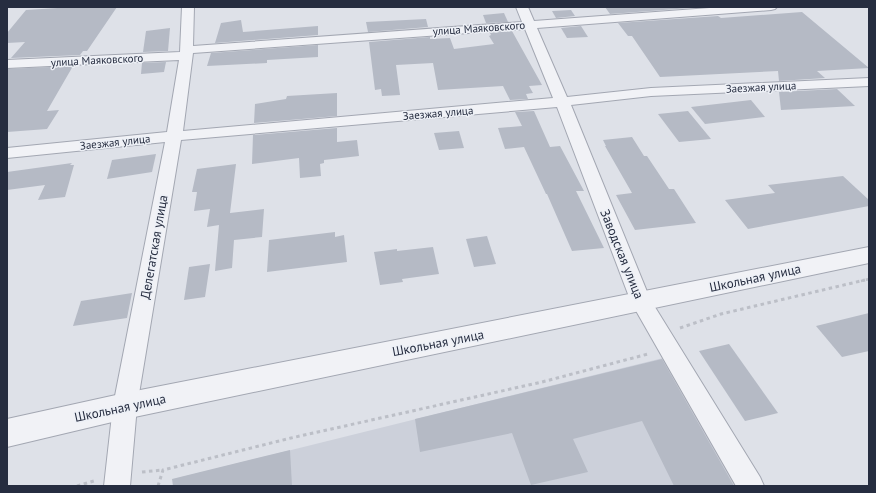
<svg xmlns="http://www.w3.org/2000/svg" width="876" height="493" font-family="'PT Sans',sans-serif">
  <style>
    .built { fill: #ccd0da }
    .building { fill: #b5bac5 }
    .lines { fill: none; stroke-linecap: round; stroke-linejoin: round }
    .minor-casing { stroke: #a3a7b2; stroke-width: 2 }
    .tertiary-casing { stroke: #a3a7b2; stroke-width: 2 }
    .path-far1 { stroke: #bcbfc7; stroke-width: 2.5; stroke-dasharray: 2.5 2.5; stroke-linecap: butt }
    .path { stroke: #bcbfc7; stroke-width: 3; stroke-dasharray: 3.5 3.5; stroke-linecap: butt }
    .minor { fill: #f1f2f6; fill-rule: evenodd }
    .tertiary { fill: #f1f2f6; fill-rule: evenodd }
    .labels { text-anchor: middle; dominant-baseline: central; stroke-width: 3; stroke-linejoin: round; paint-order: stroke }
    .far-street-label { font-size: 11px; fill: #262d40; stroke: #edf0f6 }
    .street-label { font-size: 13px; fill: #262d40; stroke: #edf0f6 }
  </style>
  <rect width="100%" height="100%" fill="#dee1e8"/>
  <path class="built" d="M 663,358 L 736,486 L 181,486 L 182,477 Z"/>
  <g class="building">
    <path d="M 73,7 L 117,7 L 87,51 L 83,51 L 80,55 L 11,58 L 25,42 L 7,43 L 7,33 L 26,10 Z"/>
    <path d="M 605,7 L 703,7 L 610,14 Z"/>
    <path d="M 571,10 L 575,16 L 556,18 L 552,11 Z"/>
    <path d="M 802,12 L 869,68 L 817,71 L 825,78 L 779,81 L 778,71 L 660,77 L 632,36 L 628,36 L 618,23 L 718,16 L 721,18 Z"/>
    <path d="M 504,13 L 508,22 L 486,23 L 483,15 Z"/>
    <path d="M 426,19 L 428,27 L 368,32 L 366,22 Z"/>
    <path d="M 241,20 L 243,32 L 318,26 L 318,35 L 215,43 L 221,23 Z"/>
    <path d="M 581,26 L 588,37 L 567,38 L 561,28 Z"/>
    <path d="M 170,28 L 168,51 L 143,52 L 146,31 Z"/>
    <path d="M 512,31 L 542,85 L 529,86 L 533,93 L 526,94 L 528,99 L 510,100 L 503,86 L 438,90 L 433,63 L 396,65 L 400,95 L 382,96 L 381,89 L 375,90 L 369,42 L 430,37 L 430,39 L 450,38 L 454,49 L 494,44 L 489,36 L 491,35 L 490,33 Z"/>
    <path d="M 318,45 L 318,57 L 267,60 L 267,63 L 207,66 L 211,53 Z"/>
    <path d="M 166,62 L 164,72 L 141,74 L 142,63 Z"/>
    <path d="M 73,66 L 47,111 L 59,110 L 47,129 L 7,132 L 7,69 Z"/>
    <path d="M 837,89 L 855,106 L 781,110 L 779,92 Z"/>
    <path d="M 337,93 L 337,116 L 254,123 L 255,104 L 286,99 L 287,96 Z"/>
    <path d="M 751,100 L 765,117 L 705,124 L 691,107 Z"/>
    <path d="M 534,111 L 550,147 L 560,146 L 584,191 L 576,191 L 604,248 L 572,251 L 547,194 L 546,194 L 524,147 L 505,149 L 498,128 L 522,126 L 515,112 Z"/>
    <path d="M 688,111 L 711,139 L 679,142 L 658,114 Z"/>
    <path d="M 337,128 L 337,142 L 357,140 L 359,156 L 324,160 L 324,163 L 320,164 L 321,176 L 300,178 L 299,158 L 252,164 L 253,135 Z"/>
    <path d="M 459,131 L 464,148 L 439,150 L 434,133 Z"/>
    <path d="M 632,137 L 644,156 L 647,156 L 669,189 L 674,189 L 696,223 L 635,230 L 616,195 L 632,193 L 605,146 L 606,146 L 603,140 Z"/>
    <path d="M 156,154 L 152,172 L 107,179 L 112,160 Z"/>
    <path d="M 72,163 L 70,165 L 74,165 L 65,197 L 38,200 L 45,185 L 7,190 L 7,172 Z"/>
    <path d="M 236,164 L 230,213 L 264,209 L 262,237 L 234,240 L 232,268 L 215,271 L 219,225 L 207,227 L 210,209 L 194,211 L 197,192 L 192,192 L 197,169 Z"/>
    <path d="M 843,176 L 869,200 L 869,206 L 748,229 L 725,200 L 775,193 L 768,185 Z"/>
    <path d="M 335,232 L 335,237 L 344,235 L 347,262 L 267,272 L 269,240 Z"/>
    <path d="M 487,236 L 496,264 L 474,267 L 466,239 Z"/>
    <path d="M 433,247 L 439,274 L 402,279 L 403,282 L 380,285 L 374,252 L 397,249 L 397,251 Z"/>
    <path d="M 210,264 L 205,297 L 184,300 L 189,267 Z"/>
    <path d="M 132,293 L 127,318 L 73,326 L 81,301 Z"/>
    <path d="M 869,313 L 869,351 L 842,357 L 816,326 Z"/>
    <path d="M 729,344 L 778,413 L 745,421 L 699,351 Z"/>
    <path d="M 662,359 L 734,486 L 674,486 L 642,421 L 573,439 L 588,472 L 531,485 L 512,433 L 420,452 L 415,419 Z"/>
    <path d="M 290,450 L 292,486 L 173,486 L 172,479 Z"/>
  </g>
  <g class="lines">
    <defs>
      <path id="minor" d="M 182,7 L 194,7 L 193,46 L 522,22 L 516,7 L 528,7 L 534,21 L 723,7 L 777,7 L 775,9 L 771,10 L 537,28 L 567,97 L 651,88 L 869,78 L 869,86 L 651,96 L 571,105 L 650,299 L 760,477 L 764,486 L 736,486 L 631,302 L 557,107 L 181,140 L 137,406 L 130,486 L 104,486 L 113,406 L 165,142 L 7,158 L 7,148 L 167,132 L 179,60 L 7,68 L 7,60 L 180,52 ZM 525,29 L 553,98 L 183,131 L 193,53 Z"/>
      <path id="tertiary" d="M 869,247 L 869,263 L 125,419 L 7,447 L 7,419 L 125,393 Z"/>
    </defs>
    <use href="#minor" class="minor-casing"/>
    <use href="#tertiary" class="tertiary-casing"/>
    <path class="path-far1" d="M 861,281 L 869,279"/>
    <g class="path">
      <path d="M 680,328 L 721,314 L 865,280"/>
      <path d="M 142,472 L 163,470"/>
      <path d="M 77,486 L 94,481"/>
      <path d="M 158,486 L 163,470 L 291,438 L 542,382 L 648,354"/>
    </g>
    <use href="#minor" class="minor"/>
    <use href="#tertiary" class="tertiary"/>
  </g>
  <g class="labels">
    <g class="far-street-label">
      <text transform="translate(479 28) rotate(-4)">улица Маяковского</text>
      <text transform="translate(97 60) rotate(-3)">улица Маяковского</text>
      <text transform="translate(761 87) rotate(-3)">Заезжая улица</text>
      <text transform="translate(438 113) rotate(-5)">Заезжая улица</text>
      <text transform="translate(115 142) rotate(-6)">Заезжая улица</text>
    </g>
    <g class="street-label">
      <text transform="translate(154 247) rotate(-80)">Делегатская улица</text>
      <text transform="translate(622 254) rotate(68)">Заводская улица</text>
      <text transform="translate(755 278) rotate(-12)">Школьная улица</text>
      <text transform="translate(438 343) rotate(-11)">Школьная улица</text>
      <text transform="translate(120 408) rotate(-12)">Школьная улица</text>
    </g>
  </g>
  <rect width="876" height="493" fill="none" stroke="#262d40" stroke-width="16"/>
</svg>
